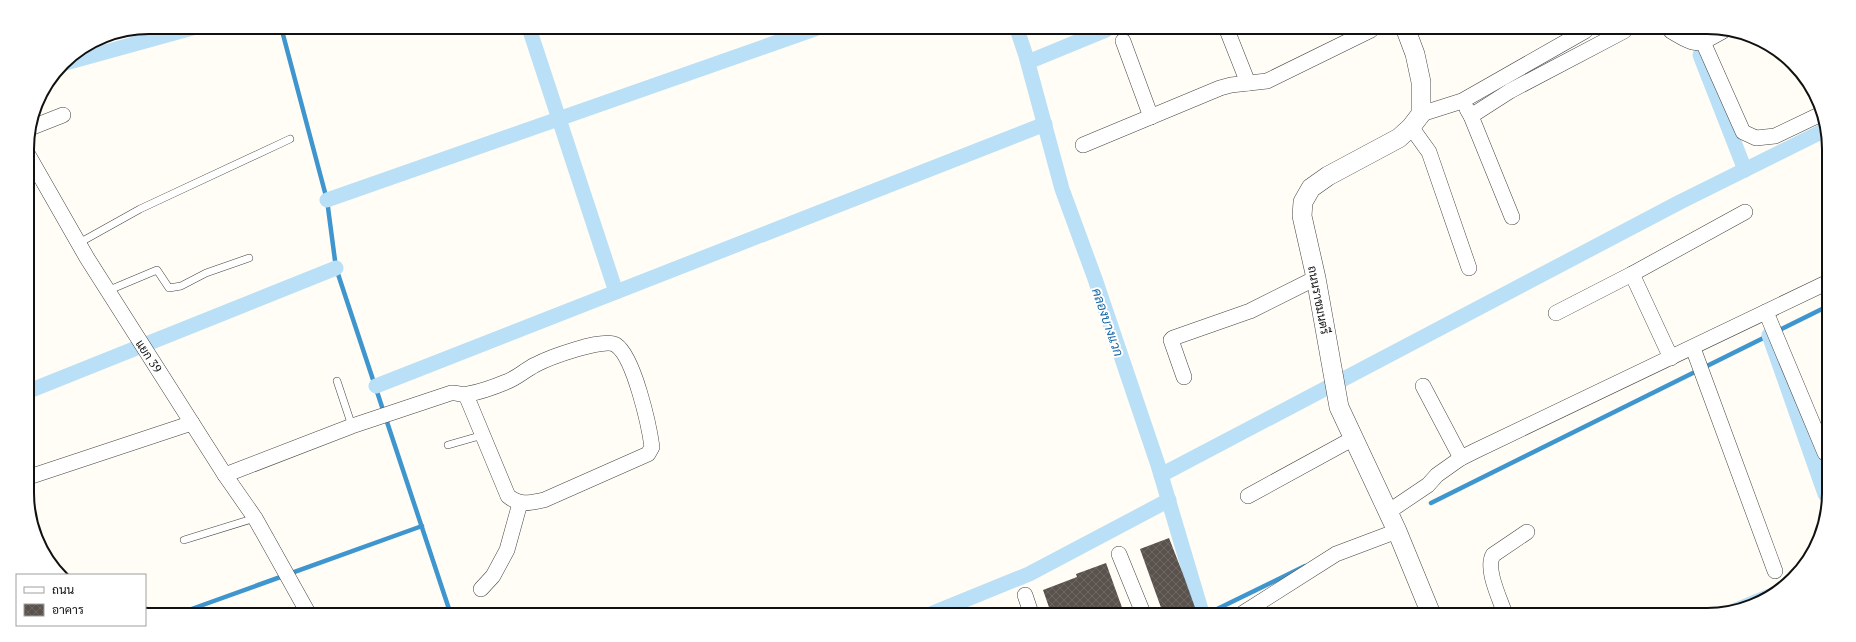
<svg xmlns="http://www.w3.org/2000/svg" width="1856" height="642" font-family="'PT Serif',Sarabun,serif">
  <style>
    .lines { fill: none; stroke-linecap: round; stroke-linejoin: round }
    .stream { stroke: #3f96cf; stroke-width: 4.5 }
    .canal { stroke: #b9e0f7; stroke-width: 15 }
    .building { fill: url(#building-cross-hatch) }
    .service-casing { stroke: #444; stroke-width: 8 }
    .minor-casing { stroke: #444; stroke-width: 16 }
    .tertiary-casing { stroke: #444; stroke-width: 20 }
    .service { stroke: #fff; stroke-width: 7 }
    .minor { stroke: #fff; stroke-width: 15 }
    .tertiary { stroke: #fff; stroke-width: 19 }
    .labels { text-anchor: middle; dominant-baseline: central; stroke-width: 4; stroke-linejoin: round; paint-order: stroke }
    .street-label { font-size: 12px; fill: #111; stroke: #fff }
    .water-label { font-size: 13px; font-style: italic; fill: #1768a6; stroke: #fff }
    .rim { fill: none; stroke: #111; stroke-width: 2 }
  </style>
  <defs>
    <pattern id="building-cross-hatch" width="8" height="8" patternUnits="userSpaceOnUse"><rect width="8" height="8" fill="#5a524d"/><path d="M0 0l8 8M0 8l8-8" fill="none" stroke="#6d6662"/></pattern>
  </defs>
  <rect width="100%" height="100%" fill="#fffdf5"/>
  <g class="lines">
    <g class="stream">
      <path d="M 281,27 L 327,200 L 336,268 L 450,612"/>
      <path d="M 1431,503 L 1826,307"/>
      <path d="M 186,611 L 422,526"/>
      <path d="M 1209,613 L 1305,566"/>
    </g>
    <g class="canal">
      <path d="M 529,28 L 616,292"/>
      <path d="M 1017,29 L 1026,56 L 1062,189 L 1095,279 L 1158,465 L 1202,613"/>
      <path d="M 1700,55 L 1745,170"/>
      <path d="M 1028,62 L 1106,30"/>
      <path d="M 62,64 L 196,27"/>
      <path d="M 327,200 L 815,29"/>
      <path d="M 1769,335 L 1825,494"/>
      <path d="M 376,386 L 1045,124"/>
      <path d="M 29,391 L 336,268"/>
      <path d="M 1161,475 L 1680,202 L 1827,129"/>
      <path d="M 1734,611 L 1770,596"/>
      <path d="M 933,613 L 1029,574 L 1169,500"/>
    </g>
  </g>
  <g class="building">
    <path d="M 1169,538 L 1183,574 L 1197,613 L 1163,613 L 1155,591 L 1140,549 Z"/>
    <path d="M 1106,563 L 1124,613 L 1051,613 L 1043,590 L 1077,577 L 1076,574 Z"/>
  </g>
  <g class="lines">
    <defs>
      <g id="service">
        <path d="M 79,243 L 140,209 L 290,139"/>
        <path d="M 107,291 L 157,270 L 169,288 L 181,286 L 206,273 L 249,258"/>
        <path d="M 337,381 L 352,426"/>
        <path d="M 448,445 L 483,435"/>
        <path d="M 184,540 L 255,518"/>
      </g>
      <g id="minor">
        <path d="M 1227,30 L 1248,83"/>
        <path d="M 1671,31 C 1698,47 1696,46 1723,31"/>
        <path d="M 1123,41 L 1151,117"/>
        <path d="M 1703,42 L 1743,132 L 1756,138 L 1775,136 L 1821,114"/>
        <path d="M 1467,109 L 1471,116 L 1512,217"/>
        <path d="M 1421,114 L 1462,101 L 1585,31"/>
        <path d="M 1471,116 L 1510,91 L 1624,31"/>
        <path d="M 1411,127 L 1429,152 L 1469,268"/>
        <path d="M 30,128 L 63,115"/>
        <path d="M 1083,145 L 1220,88 L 1231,85 L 1267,81 L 1371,30"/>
        <path d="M 27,153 L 87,258 L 225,475 L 255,518 L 307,611"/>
        <path d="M 1632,274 L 1671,358"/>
        <path d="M 1766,312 L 1825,453"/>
        <path d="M 1556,313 L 1632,274 L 1745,212"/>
        <path d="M 1693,348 L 1775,571"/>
        <path d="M 1184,377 L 1171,340 L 1173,338 L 1250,311 L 1316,278"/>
        <path d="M 1423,386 L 1461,458"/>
        <path d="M 225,475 L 352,426 L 451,393 C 457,392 462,396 468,394 C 480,392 494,387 506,382 C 517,378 525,370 535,365 C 548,358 604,337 616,345 C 634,357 649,425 652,447 L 648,454 L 544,500 C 529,503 520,506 508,496 L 466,395"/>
        <path d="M 29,477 L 192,423"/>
        <path d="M 1248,496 L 1354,438"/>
        <path d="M 1388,512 L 1428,485 L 1437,475 L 1461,458 L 1475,451 L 1826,283"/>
        <path d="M 1119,554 L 1143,613"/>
        <path d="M 481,589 L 493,576 L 507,550 L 520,503"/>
        <path d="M 1025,595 L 1031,613"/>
        <path d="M 1243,613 L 1336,554 L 1397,531"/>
        <path d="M 1505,614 C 1500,599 1485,569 1493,555 L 1527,532"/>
      </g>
      <path id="tertiary" d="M 1406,30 L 1415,54 L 1421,82 L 1421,114 L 1411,127 L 1399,138 L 1328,176 L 1311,188 L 1303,202 L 1302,216 L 1316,278 L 1339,407 L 1397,531 L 1431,614"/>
    </defs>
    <use href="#service" class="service-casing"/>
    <use href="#minor" class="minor-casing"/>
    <use href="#tertiary" class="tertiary-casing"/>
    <use href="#service" class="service"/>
    <use href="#minor" class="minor"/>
    <use href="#tertiary" class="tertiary"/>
  </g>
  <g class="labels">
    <g class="street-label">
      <text transform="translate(1319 300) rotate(79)">ถนนราชมนตรี</text>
      <text transform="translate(149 356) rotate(57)">แยก 39</text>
    </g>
    <g class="water-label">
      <text transform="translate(1108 322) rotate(71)">คลองบางแวก</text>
    </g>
  </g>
  <path d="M0 0H1856V642H0ZM149 34H1707A115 115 0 0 1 1822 149V493A115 115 0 0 1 1707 608H149A115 115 0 0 1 34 493V149A115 115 0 0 1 149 34Z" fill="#fff" fill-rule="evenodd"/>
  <path class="rim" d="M149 34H1707A115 115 0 0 1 1822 149V493A115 115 0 0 1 1707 608H149A115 115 0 0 1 34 493V149A115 115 0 0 1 149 34Z"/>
  <rect x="16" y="574" width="130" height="52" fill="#ffffff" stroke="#a0a0a0"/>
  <rect x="24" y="587" width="20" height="6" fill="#ffffff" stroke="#a0a0a0"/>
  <text x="52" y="594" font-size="12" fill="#111111">ถนน</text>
  <rect x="24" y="604" width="20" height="12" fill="url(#building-cross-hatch)" stroke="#a0a0a0"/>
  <text x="52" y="614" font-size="12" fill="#111111">อาคาร</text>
</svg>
